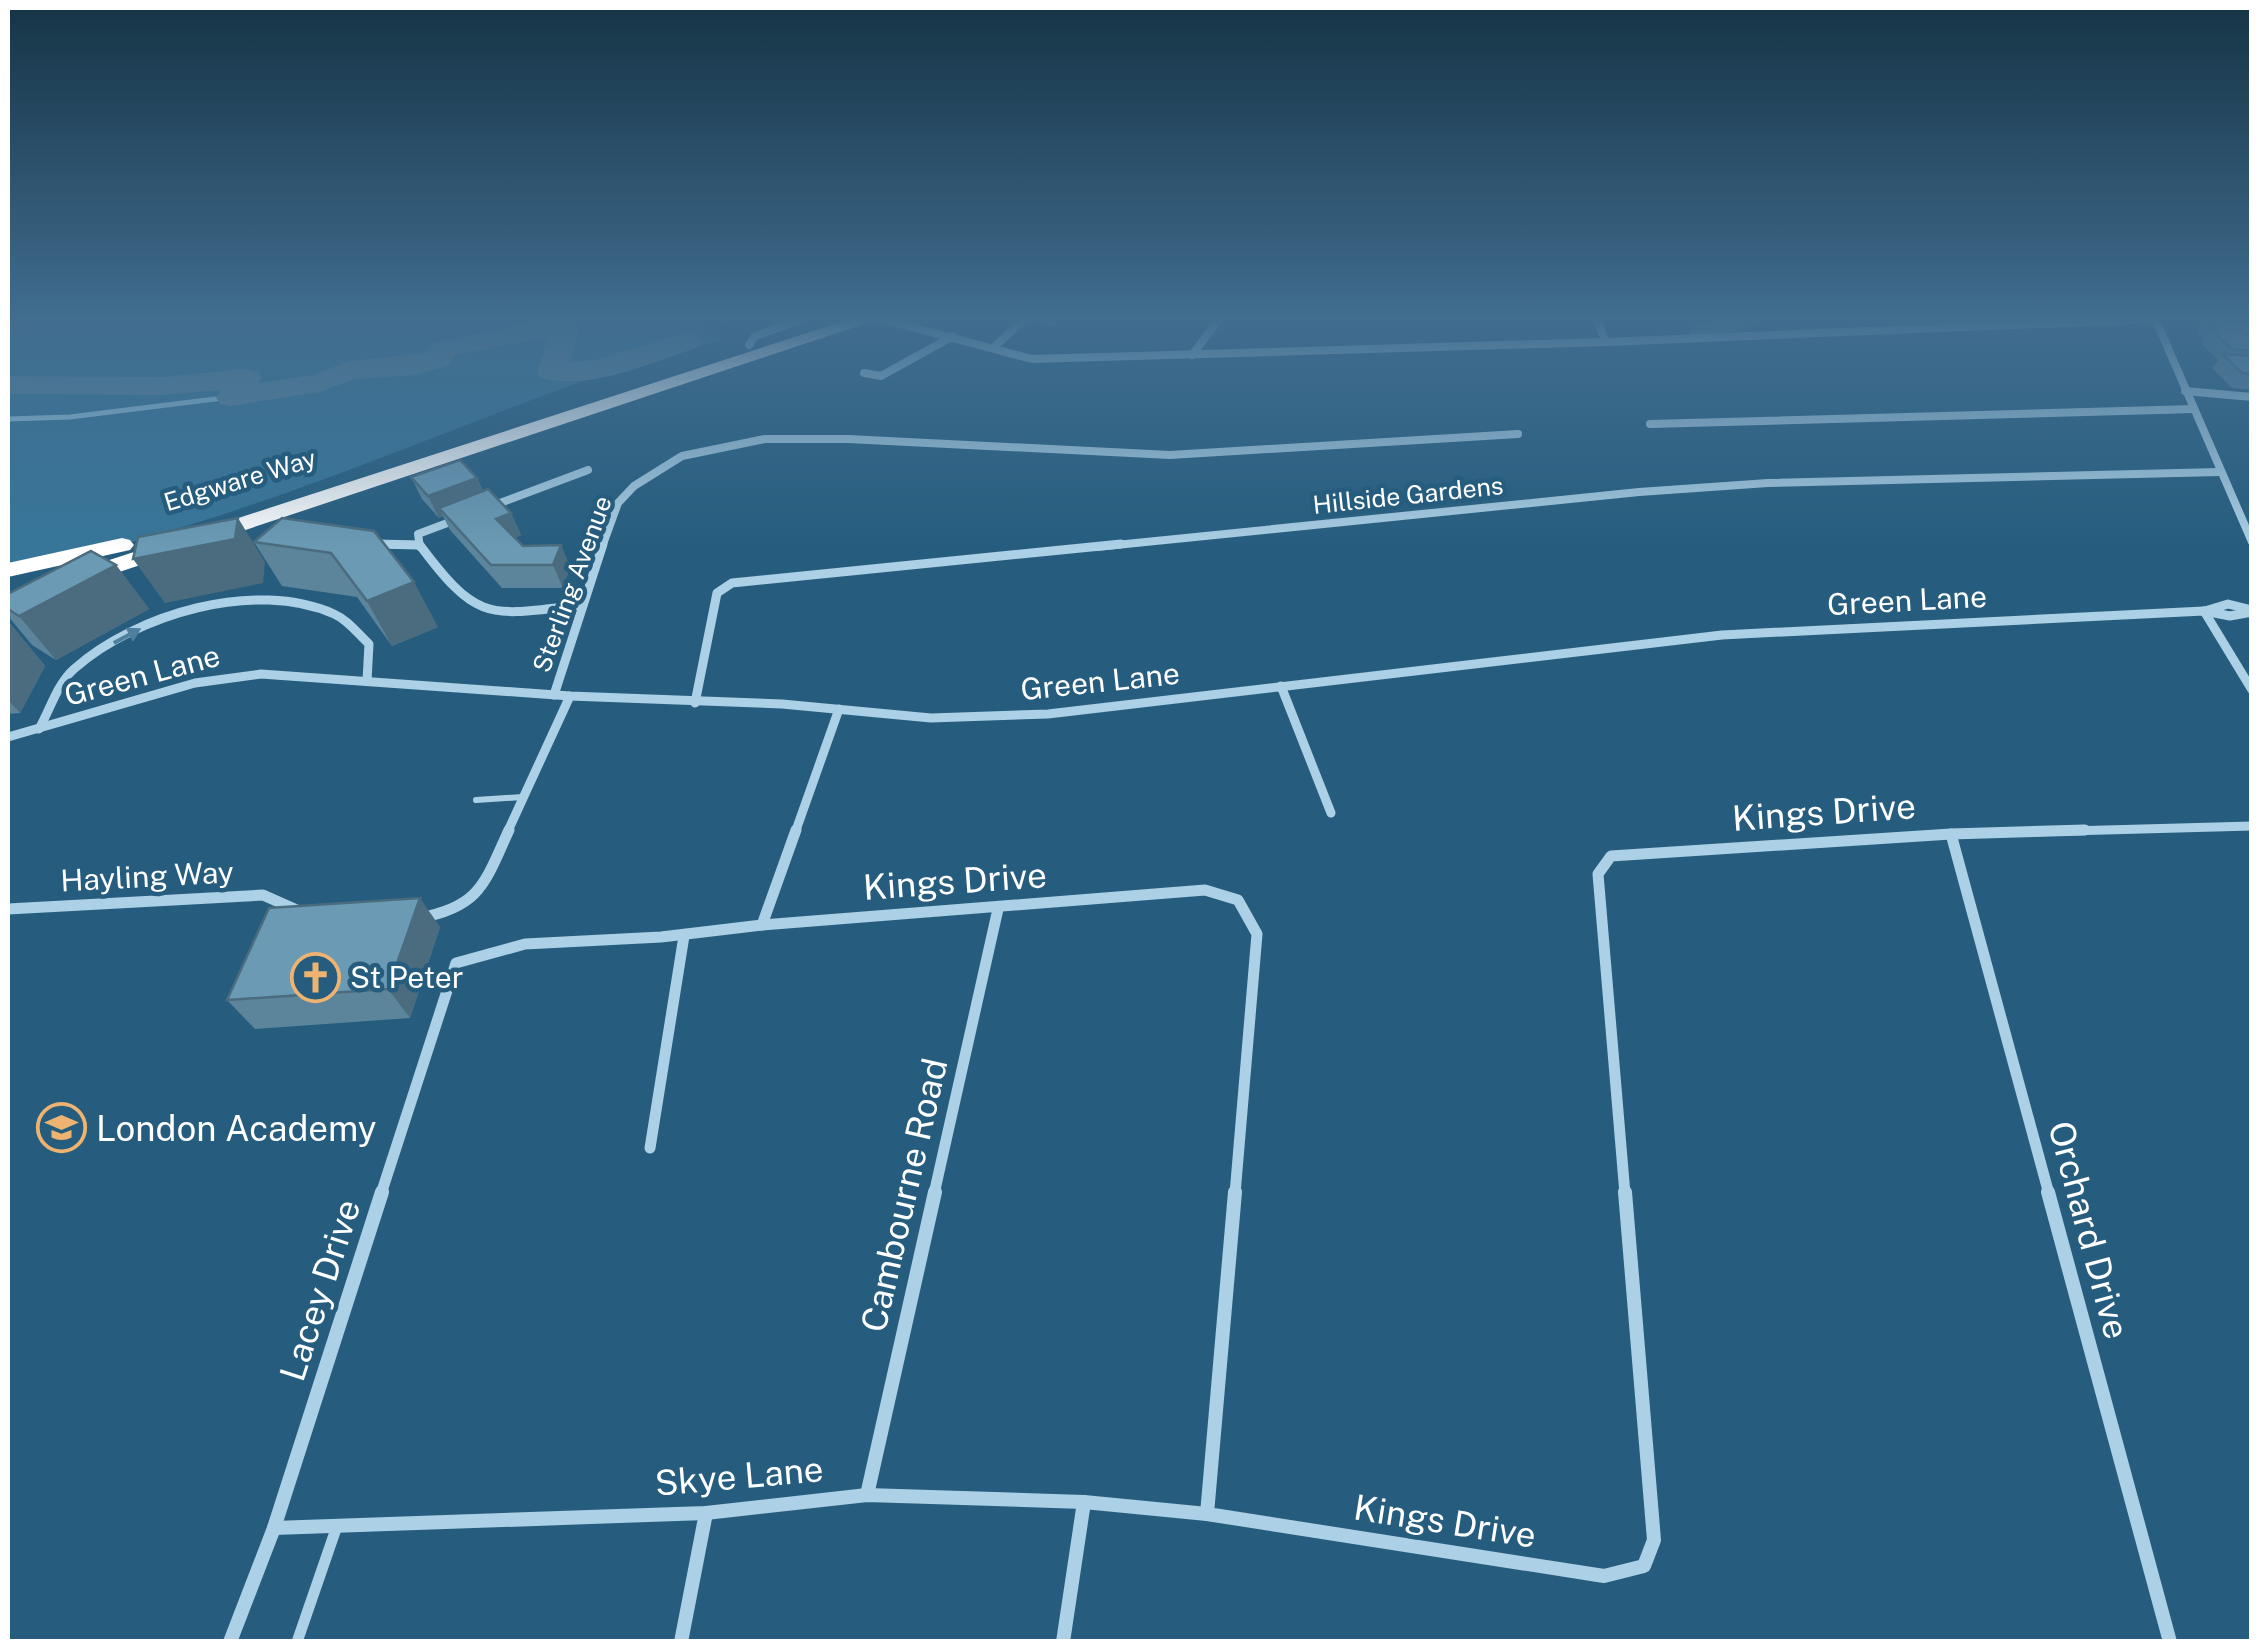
<svg xmlns="http://www.w3.org/2000/svg" width="2259" height="1649" font-family="'Public Sans',sans-serif">
  <style>
    .green { fill: #377699 }
    .lines { fill: none; stroke-linecap: round; stroke-linejoin: round }
    .stream { stroke: #a0cde5; stroke-width: 5 }
    .river { fill: #60869d; fill-rule: evenodd }
    .lane-far1 { stroke: #acd0e5; stroke-width: 6 }
    .lane { stroke: #acd0e5; stroke-width: 11 }
    .street-far3 { stroke: #acd0e5; stroke-width: 8 }
    .street-far2 { stroke: #acd0e5; stroke-width: 9 }
    .street-far1 { stroke: #acd0e5; stroke-width: 11 }
    .street { stroke: #acd0e5; stroke-width: 14 }
    .highway { fill: #fff; fill-rule: evenodd }
    .wall { fill: #5c849b }
    .shaded-wall { fill: #4b6c7e }
    .building { fill: #6b9ab4; stroke: #4b6c7e; stroke-width: 2.5 }
    .oneway { fill: #4e809d }
    .labels { text-anchor: middle; dominant-baseline: central; stroke-width: 9; stroke-linejoin: round; paint-order: stroke }
    .far-street-label { font-size: 25px; fill: #fff; stroke: #265d7e }
    .street-label { font-size: 30px; fill: #fff; stroke: #265d7e }
    .poi-label { font-size: 30px; fill: #fff; stroke: #265d7e; text-anchor: start }
    .near-street-label { font-size: 35px; fill: #fff; stroke: #265d7e }
    .near-poi-label { font-size: 35px; fill: #fff; stroke: #265d7e; text-anchor: start }
  </style>
  <rect width="100%" height="100%" fill="#265d7e"/>
  <path class="green" d="M 8,318 L 694,318 L 721,339 L 616,374 L 608,372 C 455,426 305,493 149,537 C 104,550 54,567 8,569 Z"/>
  <g class="lines">
    <path class="stream" d="M 8,419 L 70,417 L 231,397"/>
    <g class="river">
      <path d="M 551,318 L 576,318 L 580,324 L 570,362 L 595,360 L 686,333 L 696,336 L 701,342 L 696,348 C 649,363 591,391 541,378 L 537,372 L 548,337 L 455,355 L 449,365 L 415,375 L 355,379 L 319,392 L 231,406 L 220,404 L 216,397 L 221,390 L 162,395 L 8,394 L 8,376 L 162,377 L 247,369 L 258,372 L 262,378 L 258,383 L 312,375 L 350,361 L 426,353 L 432,343 Z"/>
      <path d="M 1719,318 L 1763,318 L 1759,324 L 1704,341 L 1694,338 L 1690,332 L 1694,326 Z"/>
    </g>
    <path class="lane-far1" d="M 476,800 L 523,797"/>
    <path class="lane" d="M 297,1642 L 337,1526"/>
    <g class="street-far3">
      <path d="M 878,318 L 1032,359 L 1606,342 L 2155,319"/>
      <path d="M 1040,318 L 1053,321"/>
      <path d="M 1596,318 L 1606,342"/>
      <path d="M 2155,318 L 2252,542"/>
      <path d="M 749,345 L 755,336 L 805,318"/>
      <path d="M 993,348 L 1026,318"/>
      <path d="M 1192,355 L 1220,318"/>
      <path d="M 864,373 L 881,376 L 953,336"/>
      <path d="M 2185,391 L 2252,397"/>
      <path d="M 1650,424 L 2194,409"/>
      <path d="M 492,506 L 588,470"/>
      <path d="M 376,544 L 419,545"/>
      <path d="M 420,547 L 418,534 L 458,519"/>
      <path d="M 602,547 L 618,503 L 634,486 L 682,456 L 765,439 L 848,439 L 1170,455 L 1518,434"/>
      <path d="M 1096,547 L 1639,492 L 1768,483 L 2219,472"/>
    </g>
    <g class="street-far2">
      <path d="M 376,544 L 419,545"/>
      <path d="M 419,544 C 478,623 488,616 581,605"/>
      <path d="M 2204,611 L 2252,690"/>
      <path d="M 2205,611 L 2228,604 L 2252,610"/>
      <path d="M 1281,686 L 1331,813"/>
      <path d="M 554,695 L 603,544"/>
      <path d="M 695,703 L 717,593 L 732,583 L 1121,544"/>
      <path d="M 39,729 C 50,710 57,684 74,669 C 136,614 255,579 334,614 C 348,620 358,634 369,644 L 367,681"/>
      <path d="M 8,737 L 195,683 L 261,674 L 570,696 L 782,704 L 931,718 L 1048,714 L 1722,635 L 2204,611 L 2230,616 L 2252,612"/>
      <path d="M 507,833 L 570,696"/>
      <path d="M 795,833 L 839,709"/>
      <path d="M 1991,833 L 2252,826"/>
    </g>
    <g class="street-far1">
      <path d="M 796,830 L 762,925 L 1205,890 L 1238,900 L 1257,934 L 1235,1194"/>
      <path d="M 1951,834 L 2049,1194"/>
      <path d="M 8,909 L 263,895 L 299,911"/>
      <path d="M 419,918 C 481,907 485,882 509,830"/>
      <path d="M 650,1148 L 684,936"/>
      <path d="M 381,1194 L 456,963 L 525,944 L 661,937 L 762,925"/>
      <path d="M 934,1194 L 998,909"/>
      <path d="M 1625,1194 L 1598,874 L 1611,856 L 1951,834 L 2085,830"/>
    </g>
    <g class="street">
      <path d="M 1235,1192 L 1207,1514 L 1604,1576 L 1644,1566 L 1654,1540 L 1625,1192"/>
      <path d="M 2048,1192 L 2170,1642"/>
      <path d="M 867,1495 L 935,1192"/>
      <path d="M 274,1528 L 706,1513 L 867,1495 L 1084,1502 L 1207,1514"/>
      <path d="M 230,1642 L 274,1528 L 382,1192"/>
      <path d="M 681,1642 L 706,1513"/>
      <path d="M 1063,1642 L 1084,1502"/>
    </g>
    <g class="highway">
      <path d="M 853,318 L 882,318 L 8,609 L 8,593 Z"/>
      <path d="M 122,538 L 130,540 L 134,545 L 130,550 L 8,577 L 8,563 Z"/>
    </g>
  </g>
  <g class="wall">
    <path d="M 2193,318 L 2242,318 L 2244,320 L 2252,321 L 2252,390 L 2232,388 L 2212,368 L 2218,360 L 2201,343 L 2204,339 L 2197,332 L 2201,325 Z"/>
    <path d="M 411,477 L 477,478 L 483,491 L 511,513 L 521,535 L 515,538 L 523,546 L 561,545 L 570,567 L 563,588 L 502,588 L 450,530 L 443,516 L 439,518 L 422,499 Z"/>
    <path d="M 282,518 L 438,627 L 392,646 L 357,597 L 282,586 L 254,542 Z"/>
    <path d="M 116,565 L 149,609 L 56,660 L 32,645 L 8,616 L 8,594 Z"/>
    <path d="M 8,621 L 45,666 L 20,713 L 8,714 Z"/>
    <path d="M 440,927 L 410,1018 L 255,1029 L 227,1000 Z"/>
  </g>
  <g class="shaded-wall">
    <path d="M 716,318 L 739,318 L 717,325 Z"/>
    <path d="M 477,478 L 487,500 L 439,508 L 443,516 L 439,518 L 428,496 Z"/>
    <path d="M 511,513 L 521,535 L 506,541 L 496,519 Z"/>
    <path d="M 238,518 L 265,562 L 263,583 L 165,603 L 133,559 Z"/>
    <path d="M 561,545 L 570,567 L 563,588 L 553,565 Z"/>
    <path d="M 116,565 L 149,609 L 56,660 L 19,616 Z"/>
    <path d="M 414,582 L 438,627 L 392,646 L 367,601 Z"/>
    <path d="M 8,621 L 45,666 L 20,713 L 8,700 Z"/>
    <path d="M 420,898 L 440,927 L 410,1018 L 388,989 Z"/>
  </g>
  <g class="building">
    <path d="M 2207,318 L 2242,318 L 2244,320 L 2252,321 L 2252,331 L 2247,334 L 2252,338 L 2252,351 L 2232,349 L 2210,329 L 2218,329 Z"/>
    <path d="M 2222,354 L 2252,356 L 2252,374 L 2242,373 Z"/>
    <path d="M 460,460 L 477,478 L 428,496 L 411,477 Z"/>
    <path d="M 488,489 L 511,513 L 496,519 L 523,546 L 561,545 L 553,565 L 491,565 L 439,508 Z"/>
    <path d="M 238,518 L 235,539 L 133,559 L 138,537 Z"/>
    <path d="M 282,518 L 374,531 L 414,582 L 367,601 L 331,553 L 254,542 Z"/>
    <path d="M 91,551 L 116,565 L 19,616 L 8,609 L 8,594 Z"/>
    <path d="M 420,898 L 388,989 L 227,1000 L 269,908 Z"/>
  </g>
  <defs><path id="oneway-solid" d="M-6-.8H1V-3.2L6.5 0L1 3.2V.8H-6Z" transform="scale(2.5)"/></defs>
  <use class="oneway" href="#oneway-solid" transform="translate(127 636) rotate(-28)"/>
  <linearGradient id="sky" x2="0" y2="1"><stop stop-color="#153345"/><stop offset="0.58" stop-color="#416d8f"/><stop offset="1" stop-color="#416d8f" stop-opacity="0"/></linearGradient>
  <rect width="2259" height="549" fill="url(#sky)"/>
  <defs>
    <symbol id="church-ring" viewBox="-11 -11 22 22"><circle r="9.5" fill="#265d7e" stroke="#eeb371" stroke-width="1.5"/><path d="M-1.2-6h2.4v3.5h3.3v2.4h-3.3V6h-2.4V-.1h-3.3v-2.4h3.3Z" fill="#eeb371"/></symbol>
    <symbol id="school-ring" viewBox="-11 -11 22 22"><circle r="9.5" fill="#265d7e" stroke="#eeb371" stroke-width="1.5"/><path d="M0-5L7-2L0 1L-7-2ZM-4 1L0 2.5L4 1V4Q0 6-4 4Z" fill="#eeb371"/></symbol>
  </defs>
  <g fill-rule="evenodd">
    <use href="#church-ring" x="288" y="950" width="55" height="55"/>
    <use href="#school-ring" x="34" y="1100" width="55" height="55"/>
  </g>
  <g class="labels">
    <g class="far-street-label">
      <text transform="translate(240 480) rotate(-17)">Edgware Way</text>
      <text transform="translate(1408 495) rotate(-6)">Hillside Gardens</text>
      <text transform="translate(572 584) rotate(-70)">Sterling Avenue</text>
    </g>
    <g class="street-label">
      <text transform="translate(1907 600) rotate(-3)">Green Lane</text>
      <text transform="translate(142 675) rotate(-15)">Green Lane</text>
      <text transform="translate(1100 681) rotate(-6)">Green Lane</text>
      <text transform="translate(147 876) rotate(-3)">Hayling Way</text>
    </g>
    <g class="poi-label">
      <text x="350" y="977">St Peter</text>
    </g>
    <g class="near-street-label">
      <text transform="translate(1824 812) rotate(-4)">Kings Drive</text>
      <text transform="translate(955 881) rotate(-4)">Kings Drive</text>
      <text transform="translate(904 1195) rotate(-77)">Cambourne Road</text>
      <text transform="translate(2089 1230) rotate(75)">Orchard Drive</text>
      <text transform="translate(320 1290) rotate(-72)">Lacey Drive</text>
      <text transform="translate(739 1476) rotate(-5)">Skye Lane</text>
      <text transform="translate(1445 1521) rotate(9)">Kings Drive</text>
    </g>
    <g class="near-poi-label">
      <text x="96" y="1128">London Academy</text>
    </g>
  </g>
  <rect width="2259" height="1649" fill="none" stroke="#ffffff" stroke-width="20"/>
</svg>
